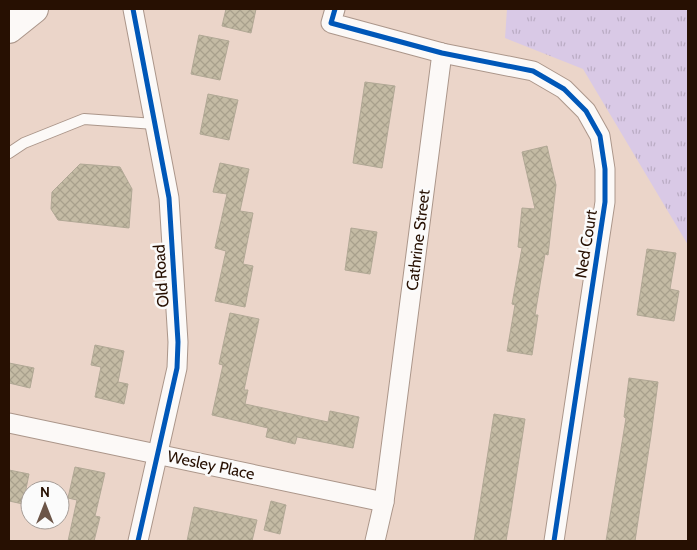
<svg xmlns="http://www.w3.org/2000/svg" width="697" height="550" font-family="Cabin,sans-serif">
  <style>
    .grass { fill: url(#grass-tufts) }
    .building { fill: url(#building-cross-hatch); stroke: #b1a895 }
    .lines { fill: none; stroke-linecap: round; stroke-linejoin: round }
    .lane-casing { stroke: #ab968a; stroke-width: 12 }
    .street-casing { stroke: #ab968a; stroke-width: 21 }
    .secondary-casing { stroke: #ab968a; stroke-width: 30 }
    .lane { stroke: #fcf9f7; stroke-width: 10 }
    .street { stroke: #fcf9f7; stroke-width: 19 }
    .secondary { stroke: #fcf9f7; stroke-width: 28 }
    .cycleway-casing { stroke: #fbfbfb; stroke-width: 8 }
    .cycleway { stroke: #0057b8; stroke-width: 5 }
    .labels { text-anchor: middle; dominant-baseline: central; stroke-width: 5; stroke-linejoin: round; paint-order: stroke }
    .street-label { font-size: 16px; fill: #271002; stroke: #fbfbfb }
  </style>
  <defs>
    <pattern id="grass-tufts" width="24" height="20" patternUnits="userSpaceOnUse" patternTransform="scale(1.25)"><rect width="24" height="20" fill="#d9c9e6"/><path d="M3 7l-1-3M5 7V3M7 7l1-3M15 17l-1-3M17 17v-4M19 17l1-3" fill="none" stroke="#baacc4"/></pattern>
    <pattern id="building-cross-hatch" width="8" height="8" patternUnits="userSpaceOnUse" patternTransform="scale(1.25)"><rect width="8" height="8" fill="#c4bba4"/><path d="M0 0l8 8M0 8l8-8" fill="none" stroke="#a8a08c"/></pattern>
  </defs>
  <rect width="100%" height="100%" fill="#ebd5c9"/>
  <path class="grass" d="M 507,9 L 688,9 L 688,245 L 583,69 L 505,38 Z"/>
  <g class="building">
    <path d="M 226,9 L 256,9 L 251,33 L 222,26 Z"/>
    <path d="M 199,35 L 229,41 L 220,80 L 191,74 Z"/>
    <path d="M 365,82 L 395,86 L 382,168 L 353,163 Z"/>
    <path d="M 208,94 L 238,100 L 229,140 L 200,134 Z"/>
    <path d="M 547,146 L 556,185 L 548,255 L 545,254 L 535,315 L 538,315 L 532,355 L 507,351 L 515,305 L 512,304 L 522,248 L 518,247 L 522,208 L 535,209 L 522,152 Z"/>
    <path d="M 220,163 L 249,169 L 240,211 L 253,213 L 243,264 L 253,266 L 245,307 L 215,301 L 226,251 L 215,248 L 227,194 L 213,192 Z"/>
    <path d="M 80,164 L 120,167 L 132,189 L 129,228 L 58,220 L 51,209 L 52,192 Z"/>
    <path d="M 351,228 L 377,232 L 370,274 L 345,270 Z"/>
    <path d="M 647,249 L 676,253 L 670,289 L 679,291 L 674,321 L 637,315 Z"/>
    <path d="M 230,313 L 259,319 L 244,390 L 248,390 L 245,404 L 328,422 L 330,411 L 359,417 L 353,448 L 297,437 L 295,444 L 266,437 L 268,428 L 212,415 L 223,365 L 219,364 Z"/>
    <path d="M 95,345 L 124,351 L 118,382 L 128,384 L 124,404 L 95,397 L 101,367 L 91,365 Z"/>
    <path d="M 9,363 L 34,368 L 30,388 L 9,383 Z"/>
    <path d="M 629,378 L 658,382 L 651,435 L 635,541 L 606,541 L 626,418 L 624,417 Z"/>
    <path d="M 494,414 L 525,419 L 511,511 L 506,541 L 474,541 Z"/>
    <path d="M 75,467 L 105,473 L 95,516 L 100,517 L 94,541 L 68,541 L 77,500 L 68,498 Z"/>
    <path d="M 9,470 L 29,474 L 23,504 L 9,501 Z"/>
    <path d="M 271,501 L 286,505 L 280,534 L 264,530 Z"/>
    <path d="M 194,507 L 257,520 L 252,541 L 187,541 Z"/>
  </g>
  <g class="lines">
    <defs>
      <path id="lane" d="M 9,153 L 24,143 L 84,119 L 155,124"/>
      <g id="street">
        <path d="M 133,9 L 169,198 L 178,342 L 177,368 L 138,541"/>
        <path d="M 335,9 L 331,23 L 442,53 L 533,71 L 564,89 L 586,111 L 600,136 L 605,169 L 605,202 L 554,541"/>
        <path d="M 9,423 L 384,502"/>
        <path d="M 375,541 L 384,502 L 442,53"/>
      </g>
      <path id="secondary" d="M 9,29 L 34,9"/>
    </defs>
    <use href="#lane" class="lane-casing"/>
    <use href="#street" class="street-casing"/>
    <use href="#secondary" class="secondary-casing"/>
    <use href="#lane" class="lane"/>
    <use href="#street" class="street"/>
    <use href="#secondary" class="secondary"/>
    <defs>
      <g id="cycleway">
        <path d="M 133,9 L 169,198 L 178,342 L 177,368 L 138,541"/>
        <path d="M 335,9 L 331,23 L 442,53 L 533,71 L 564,89 L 586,111 L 600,136 L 605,169 L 605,202 L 554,541"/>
      </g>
    </defs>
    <use href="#cycleway" class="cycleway-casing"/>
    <use href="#cycleway" class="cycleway"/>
  </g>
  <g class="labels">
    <g class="street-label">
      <text transform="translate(418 240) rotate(-83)">Cathrine Street</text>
      <text transform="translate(586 244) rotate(-81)">Ned Court</text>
      <text transform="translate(161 276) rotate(-94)">Old Road</text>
      <text transform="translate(211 465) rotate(12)">Wesley Place</text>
    </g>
  </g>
  <rect width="697" height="550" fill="none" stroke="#271002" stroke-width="20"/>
  <g transform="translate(45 505)"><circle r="24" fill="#fbfbfb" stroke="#a69d97"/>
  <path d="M0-4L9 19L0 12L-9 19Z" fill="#6c5548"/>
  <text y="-8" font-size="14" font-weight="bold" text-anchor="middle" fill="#271002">N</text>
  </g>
</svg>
